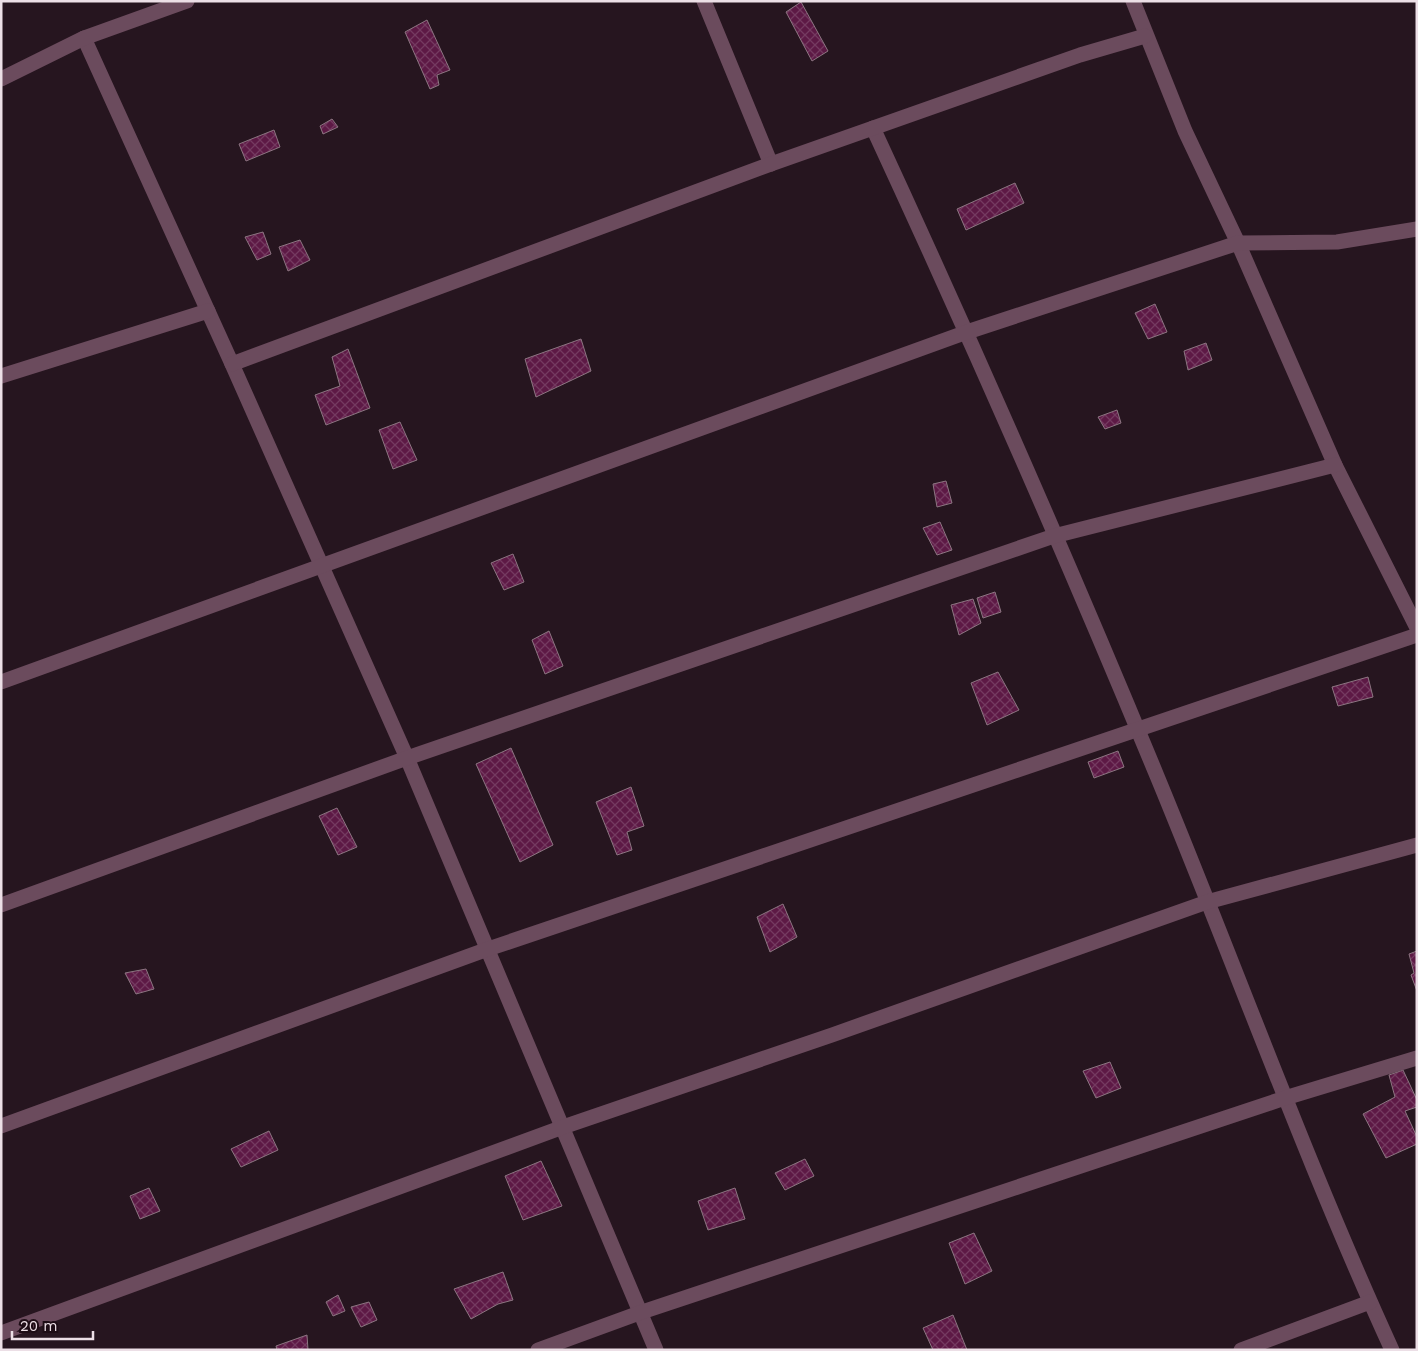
<svg xmlns="http://www.w3.org/2000/svg" width="1418" height="1351" font-family="'Work Sans',sans-serif">
  <style>
    .building { fill: url(#building-cross-hatch); stroke: #8c7581 }
    .lines { fill: none; stroke-linecap: round; stroke-linejoin: round }
    .minor { stroke: #6b4b5d; stroke-width: 15 }
  </style>
  <defs>
    <pattern id="building-cross-hatch" width="8" height="8" patternUnits="userSpaceOnUse" patternTransform="scale(1.25)"><rect width="8" height="8" fill="#5d1945"/><path d="M0 0l8 8M0 8l8-8" fill="none" stroke="#743a60"/></pattern>
  </defs>
  <rect width="100%" height="100%" fill="#26151f"/>
  <g class="building">
    <path d="M 801,2 L 828,51 L 812,61 L 786,12 Z"/>
    <path d="M 427,20 L 450,70 L 437,75 L 439,85 L 430,89 L 405,32 Z"/>
    <path d="M 332,119 L 338,127 L 323,134 L 320,126 Z"/>
    <path d="M 274,130 L 280,147 L 246,161 L 239,144 Z"/>
    <path d="M 1015,183 L 1024,203 L 966,230 L 957,209 Z"/>
    <path d="M 263,232 L 271,254 L 257,260 L 245,237 Z"/>
    <path d="M 300,240 L 310,260 L 288,271 L 279,247 Z"/>
    <path d="M 1155,304 L 1167,332 L 1148,339 L 1135,313 Z"/>
    <path d="M 581,339 L 591,371 L 536,397 L 525,359 Z"/>
    <path d="M 1206,343 L 1212,360 L 1188,370 L 1184,351 Z"/>
    <path d="M 348,349 L 370,408 L 326,425 L 315,395 L 340,386 L 332,357 Z"/>
    <path d="M 1117,410 L 1121,423 L 1105,429 L 1098,417 Z"/>
    <path d="M 400,422 L 417,460 L 393,469 L 379,430 Z"/>
    <path d="M 946,481 L 952,503 L 937,507 L 933,484 Z"/>
    <path d="M 940,522 L 952,550 L 937,555 L 923,528 Z"/>
    <path d="M 513,554 L 524,582 L 504,590 L 491,563 Z"/>
    <path d="M 995,592 L 1001,612 L 983,618 L 977,598 Z"/>
    <path d="M 973,599 L 981,623 L 959,635 L 951,605 Z"/>
    <path d="M 549,631 L 563,666 L 545,674 L 532,640 Z"/>
    <path d="M 998,672 L 1019,710 L 987,725 L 971,683 Z"/>
    <path d="M 1368,677 L 1373,697 L 1338,706 L 1332,687 Z"/>
    <path d="M 511,748 L 553,845 L 520,862 L 476,764 Z"/>
    <path d="M 1118,751 L 1124,767 L 1094,778 L 1088,762 Z"/>
    <path d="M 631,787 L 644,826 L 627,832 L 632,850 L 617,855 L 596,802 Z"/>
    <path d="M 337,808 L 357,847 L 338,855 L 319,816 Z"/>
    <path d="M 783,904 L 797,937 L 770,952 L 757,917 Z"/>
    <path d="M 1417,951 L 1417,991 L 1411,975 L 1414,973 L 1409,954 Z"/>
    <path d="M 146,969 L 154,989 L 136,994 L 125,973 Z"/>
    <path d="M 1110,1062 L 1121,1088 L 1096,1098 L 1083,1071 Z"/>
    <path d="M 1403,1070 L 1417,1100 L 1417,1107 L 1405,1111 L 1417,1137 L 1417,1144 L 1386,1158 L 1363,1114 L 1395,1097 L 1389,1075 Z"/>
    <path d="M 269,1131 L 278,1150 L 241,1167 L 231,1149 Z"/>
    <path d="M 805,1159 L 814,1176 L 785,1190 L 775,1173 Z"/>
    <path d="M 541,1161 L 562,1206 L 523,1220 L 505,1176 Z"/>
    <path d="M 149,1188 L 160,1211 L 140,1219 L 130,1196 Z"/>
    <path d="M 735,1188 L 745,1219 L 708,1230 L 698,1201 Z"/>
    <path d="M 974,1233 L 992,1271 L 965,1284 L 949,1243 Z"/>
    <path d="M 503,1272 L 513,1300 L 498,1304 L 471,1319 L 454,1289 Z"/>
    <path d="M 338,1295 L 345,1311 L 333,1316 L 326,1302 Z"/>
    <path d="M 369,1302 L 377,1320 L 361,1327 L 351,1307 Z"/>
    <path d="M 953,1315 L 967,1350 L 933,1350 L 923,1328 Z"/>
    <path d="M 307,1335 L 308,1350 L 277,1350 L 276,1346 Z"/>
  </g>
  <g class="lines">
    <g class="minor">
      <path d="M 704,1 L 771,164"/>
      <path d="M 1133,1 L 1185,131 L 1238,243 L 1335,465 L 1417,628"/>
      <path d="M 84,38 L 232,364 L 407,758 L 656,1350"/>
      <path d="M 1,79 L 84,38 L 187,1"/>
      <path d="M 873,128 C 972,342 1067,558 1157,776 C 1236,967 1306,1162 1392,1350"/>
      <path d="M 232,364 L 771,164 L 1080,55 L 1145,36"/>
      <path d="M 1,376 L 208,311"/>
      <path d="M 1,682 L 967,332 L 1238,243 L 1337,242 L 1417,229"/>
      <path d="M 1,905 L 407,758 L 1054,536 L 1335,465"/>
      <path d="M 1,1126 L 488,949 L 1417,635"/>
      <path d="M 1,1333 L 563,1127 L 832,1035 L 1207,902 L 1417,845"/>
      <path d="M 538,1350 L 642,1312 L 1285,1098 L 1417,1058"/>
      <path d="M 1241,1350 L 1370,1302"/>
    </g>
  </g>
  <rect width="1418" height="1351" fill="none" stroke="#ecdfe6" stroke-width="5"/>
  <path d="M12 1331v8h81v-8" fill="none" stroke="#ecdfe6" stroke-width="2.5"/>
  <text x="20" y="1331" font-size="15" fill="#ecdfe6" stroke="#1d0c15" stroke-width="4" paint-order="stroke">20 m</text>
</svg>
